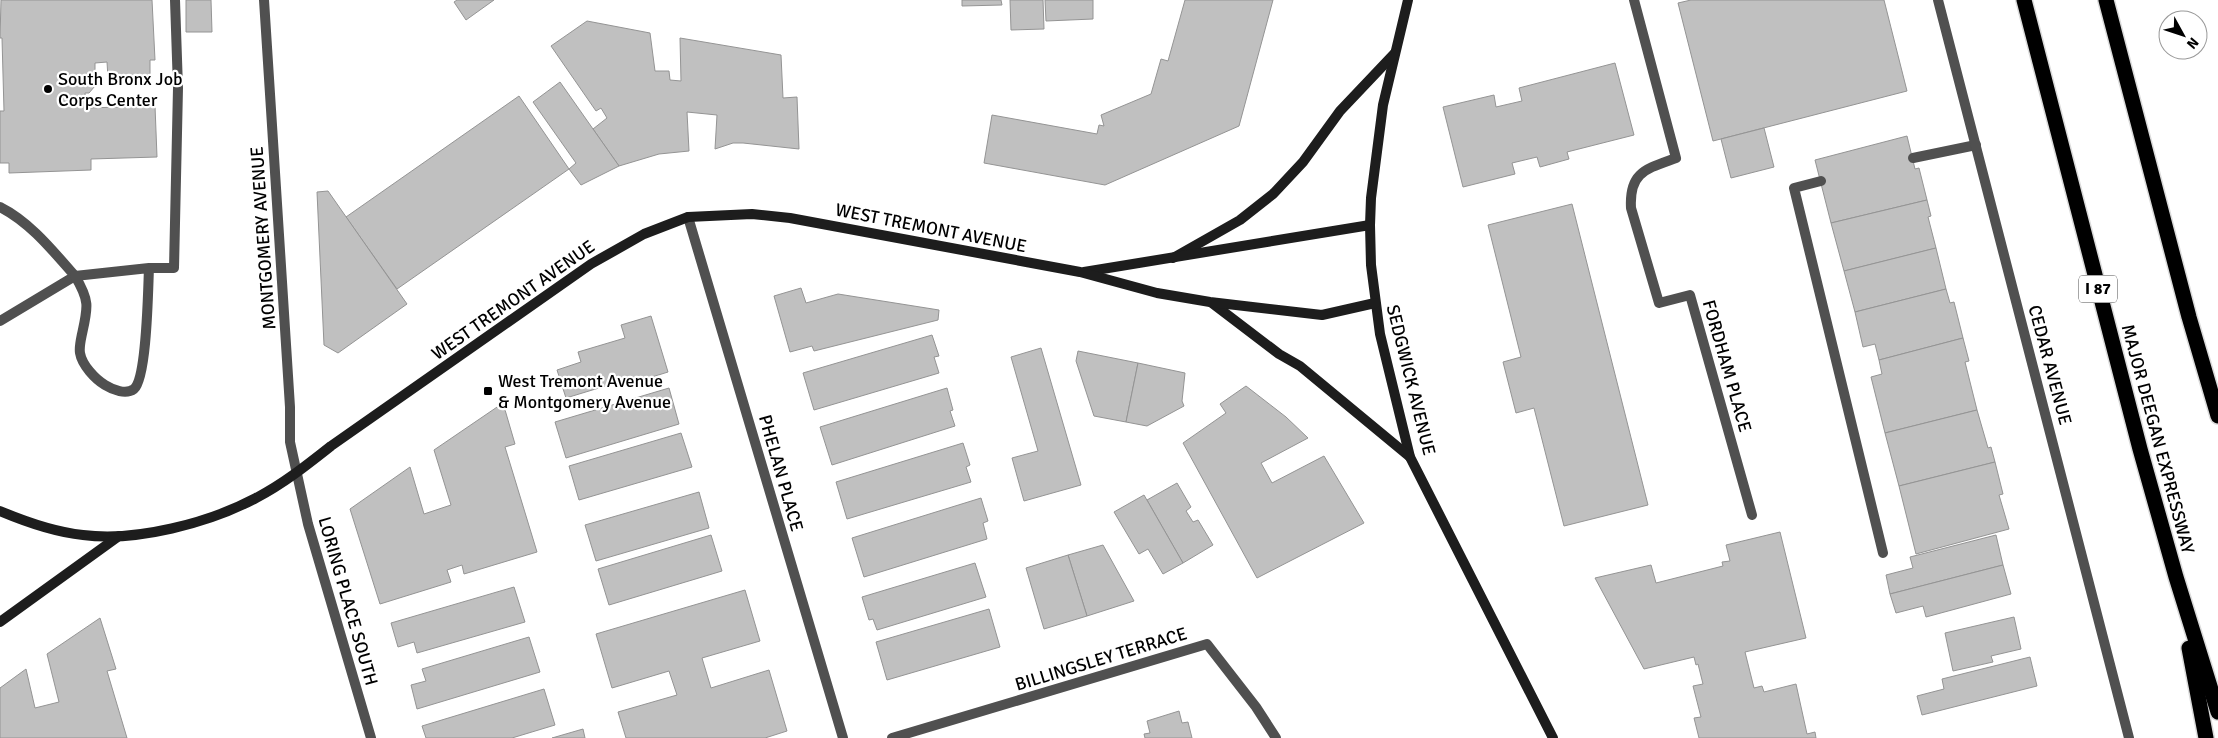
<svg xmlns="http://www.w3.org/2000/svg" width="2218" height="738" font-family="Signika,sans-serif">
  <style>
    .building { fill: #c0c0c0; stroke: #949494 }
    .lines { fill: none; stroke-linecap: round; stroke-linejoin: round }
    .motorway-casing { stroke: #dbdbdb; stroke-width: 18 }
    .service { stroke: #505050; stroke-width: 10 }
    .minor { stroke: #505050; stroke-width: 10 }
    .secondary { stroke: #1d1d1d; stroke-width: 10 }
    .motorway { stroke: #000; stroke-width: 15 }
    .poi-dot { fill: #000; stroke: #fff; stroke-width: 2 }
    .labels { text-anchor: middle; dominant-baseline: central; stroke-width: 4.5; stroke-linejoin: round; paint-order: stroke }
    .shield { fill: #fff; stroke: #4c4c4c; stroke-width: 1 }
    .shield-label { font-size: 16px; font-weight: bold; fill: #000 }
    .poi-label { font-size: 18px; fill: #000; stroke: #fff; text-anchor: start }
    .street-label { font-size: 18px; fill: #000; stroke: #fff }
  </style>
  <rect width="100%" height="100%" fill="#fff"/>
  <g class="building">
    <path d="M 1,0 L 152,0 L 155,60 L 150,60 L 150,76 L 108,78 L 107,62 L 95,63 L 95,86 L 89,93 L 85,93 L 86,108 L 155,106 L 157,157 L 91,159 L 91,170 L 9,173 L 9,163 L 0,163 L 0,111 L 4,111 L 2,38 L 0,38 Z"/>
    <path d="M 186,0 L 211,0 L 212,32 L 186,32 Z"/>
    <path d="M 457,0 L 494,0 L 466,20 L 454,2 Z"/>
    <path d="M 962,0 L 1001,0 L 1002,5 L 962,6 Z"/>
    <path d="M 1010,0 L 1043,0 L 1044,29 L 1011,30 Z"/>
    <path d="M 1045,0 L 1093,0 L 1093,19 L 1046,21 Z"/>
    <path d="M 1185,0 L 1273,0 L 1239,126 L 1105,185 L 984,163 L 992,115 L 1097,134 L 1099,125 L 1104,126 L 1101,115 L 1151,94 L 1161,59 L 1168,61 Z"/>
    <path d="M 1691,0 L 1884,0 L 1907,91 L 1713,141 L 1678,3 Z"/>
    <path d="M 587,21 L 650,33 L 655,71 L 669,71 L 670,80 L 681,81 L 680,38 L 781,55 L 783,98 L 797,97 L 799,149 L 743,143 L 733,143 L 715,149 L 717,115 L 687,112 L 689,151 L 659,154 L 619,166 L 593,129 L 607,118 L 601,108 L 596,111 L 551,46 Z"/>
    <path d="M 1615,63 L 1634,135 L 1567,152 L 1569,159 L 1540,167 L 1537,157 L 1512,163 L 1515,174 L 1463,187 L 1443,107 L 1494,95 L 1496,107 L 1522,101 L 1519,88 Z"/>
    <path d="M 560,82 L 619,166 L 581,185 L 569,169 L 576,163 L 533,102 Z"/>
    <path d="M 519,96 L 569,169 L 397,289 L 346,217 Z"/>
    <path d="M 1764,128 L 1774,167 L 1731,178 L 1721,139 Z"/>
    <path d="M 1907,136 L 1915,169 L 1919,168 L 1927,200 L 1831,223 L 1815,160 Z"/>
    <path d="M 328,191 L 407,304 L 338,353 L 324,345 L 317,192 Z"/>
    <path d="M 1927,200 L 1931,216 L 1928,217 L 1936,248 L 1844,271 L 1831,223 Z"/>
    <path d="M 1572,204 L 1648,505 L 1564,526 L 1534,408 L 1516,413 L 1503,362 L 1521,357 L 1488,225 Z"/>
    <path d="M 1936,248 L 1946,289 L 1855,312 L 1844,271 Z"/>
    <path d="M 801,288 L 806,303 L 838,294 L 939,310 L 938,320 L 814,351 L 812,346 L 790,352 L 774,296 Z"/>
    <path d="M 1946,289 L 1950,303 L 1954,302 L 1963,338 L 1879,360 L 1875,344 L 1863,347 L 1855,312 Z"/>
    <path d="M 651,316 L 668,372 L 636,382 L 635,377 L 566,398 L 557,370 L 581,362 L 578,352 L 625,338 L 621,325 Z"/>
    <path d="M 932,335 L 939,356 L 934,357 L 939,373 L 814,410 L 803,373 Z"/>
    <path d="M 1963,338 L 1969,361 L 1965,362 L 1977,410 L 1885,433 L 1871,377 L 1882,374 L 1879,360 Z"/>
    <path d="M 1041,348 L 1081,485 L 1024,501 L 1012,458 L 1038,451 L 1011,357 Z"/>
    <path d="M 1078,351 L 1138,363 L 1126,422 L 1094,416 L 1076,361 Z"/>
    <path d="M 1138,363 L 1185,373 L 1182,401 L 1184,406 L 1147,426 L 1126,422 Z"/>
    <path d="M 1246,386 L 1286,417 L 1308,438 L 1261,463 L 1272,483 L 1324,456 L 1364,523 L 1257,578 L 1183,443 L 1226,413 L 1220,404 Z"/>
    <path d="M 669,388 L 679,424 L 566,458 L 555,422 Z"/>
    <path d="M 947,388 L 953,410 L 950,411 L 955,426 L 832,465 L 820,427 Z"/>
    <path d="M 503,403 L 515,444 L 505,447 L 537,552 L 464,574 L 462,565 L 447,570 L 451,582 L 380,604 L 350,509 L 410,467 L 424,514 L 451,505 L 434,450 Z"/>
    <path d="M 1977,410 L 1988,448 L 1991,447 L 1995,462 L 1899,486 L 1885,433 Z"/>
    <path d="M 681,433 L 692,467 L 579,500 L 569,466 Z"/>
    <path d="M 963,443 L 970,465 L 966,467 L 971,482 L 847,519 L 836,482 Z"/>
    <path d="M 1995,462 L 2003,494 L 1999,495 L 2009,529 L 1916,554 L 1899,486 Z"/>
    <path d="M 1177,483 L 1191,507 L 1186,511 L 1193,522 L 1198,520 L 1213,545 L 1183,563 L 1147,500 Z"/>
    <path d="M 699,492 L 709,528 L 596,561 L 585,525 Z"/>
    <path d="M 1144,495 L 1183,563 L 1163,574 L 1148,549 L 1139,554 L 1114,512 Z"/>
    <path d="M 981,498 L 988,521 L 983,523 L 987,539 L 864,577 L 852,538 Z"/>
    <path d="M 1780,532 L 1806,638 L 1745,652 L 1754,688 L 1762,686 L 1764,692 L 1796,684 L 1807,734 L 1815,732 L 1816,738 L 1699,738 L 1694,718 L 1701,717 L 1693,686 L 1703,684 L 1698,664 L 1696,665 L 1694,657 L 1644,669 L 1595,578 L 1651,565 L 1656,583 L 1723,566 L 1722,562 L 1730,561 L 1726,545 Z"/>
    <path d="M 711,535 L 722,571 L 609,605 L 598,569 Z"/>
    <path d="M 1996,535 L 2003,565 L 1890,594 L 1886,575 L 1913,568 L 1910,557 Z"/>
    <path d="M 1103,545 L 1134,601 L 1087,616 L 1068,555 Z"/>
    <path d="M 1068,555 L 1087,616 L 1044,629 L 1026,568 Z"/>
    <path d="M 975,563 L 986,597 L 877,630 L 873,619 L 869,620 L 862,597 Z"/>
    <path d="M 2003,565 L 2011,594 L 1926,617 L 1923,606 L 1896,613 L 1890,594 Z"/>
    <path d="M 514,587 L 525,622 L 417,653 L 414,642 L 398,647 L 391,623 Z"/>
    <path d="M 745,590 L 760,641 L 702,658 L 711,688 L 769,670 L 787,731 L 765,738 L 626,738 L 618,712 L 677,695 L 669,671 L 612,688 L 596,634 Z"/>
    <path d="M 989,609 L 1000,647 L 887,680 L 876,642 Z"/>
    <path d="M 2014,617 L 2021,649 L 1991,656 L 1993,662 L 1953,671 L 1945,633 Z"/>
    <path d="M 100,618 L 116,669 L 107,671 L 127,738 L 0,738 L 0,688 L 26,669 L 35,708 L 59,702 L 47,654 Z"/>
    <path d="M 529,637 L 540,672 L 417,709 L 411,685 L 426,681 L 422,669 Z"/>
    <path d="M 2030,657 L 2037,686 L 1922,715 L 1917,696 L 1944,689 L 1942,679 Z"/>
    <path d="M 544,689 L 555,725 L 512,738 L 426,738 L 422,726 Z"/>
    <path d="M 1179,711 L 1182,723 L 1188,722 L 1192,738 L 1145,738 L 1144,734 L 1150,733 L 1147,721 Z"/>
    <path d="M 583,729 L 585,738 L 552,738 Z"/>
  </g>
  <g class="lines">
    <defs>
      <g id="motorway">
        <path d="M 2024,0 L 2140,449 L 2176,577 L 2218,712"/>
        <path d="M 2106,0 L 2189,317 L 2218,416"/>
        <path d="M 2189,648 L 2206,738"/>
      </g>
    </defs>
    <use href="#motorway" class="motorway-casing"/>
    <g class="service">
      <path d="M 1634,0 L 1676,158 C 1646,169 1629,172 1631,208 L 1659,303 L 1690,295 L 1752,515"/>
      <path d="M 1913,158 L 1976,145"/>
      <path d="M 1821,181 L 1794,188 L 1883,553"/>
      <path d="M 0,207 C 30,222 53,251 75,276 L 0,321"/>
      <path d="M 149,268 C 148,289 147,378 134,389 C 126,395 113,390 105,385 C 95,379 82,365 80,353 C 79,347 81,339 82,334 C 88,307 90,301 75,276 L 149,268 L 174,268 L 178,88 L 175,0"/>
    </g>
    <g class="minor">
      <path d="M 264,0 L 290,407 L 290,442 L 308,524 L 371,738"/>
      <path d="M 1938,0 L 2129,738"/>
      <path d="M 688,217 L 843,738"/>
      <path d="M 892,738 L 1207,644 L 1256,707 L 1276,738"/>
    </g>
    <g class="secondary">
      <path d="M 1408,0 L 1383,105 L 1371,198 L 1370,225 L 1371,265 L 1380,334 L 1410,457 L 1553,738"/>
      <path d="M 1173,258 L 1240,220 L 1273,194 L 1303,162 L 1340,111 L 1395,53"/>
      <path d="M 1084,272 L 1370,225"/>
      <path d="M 1212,303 L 1279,354 L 1300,366 L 1410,457"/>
      <path d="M 0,511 C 26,522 55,532 83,535 C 136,542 209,523 256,498 C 283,484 307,465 331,446 L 591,264 L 644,234 L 688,217 L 752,214 L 790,218 L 1080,272 L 1157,293 L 1210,302 L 1322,315 L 1375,303"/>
      <path d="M 0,622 L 119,536"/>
    </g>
    <use href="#motorway" class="motorway"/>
  </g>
  <g class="poi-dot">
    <circle cx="48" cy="89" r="5"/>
    <rect x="483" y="386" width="10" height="10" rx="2.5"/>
  </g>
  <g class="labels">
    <rect class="shield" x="2079" y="275.5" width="38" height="27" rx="4"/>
    <g class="shield-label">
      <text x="2098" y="289">I 87</text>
    </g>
    <g class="poi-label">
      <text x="58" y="79">South Bronx Job<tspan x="58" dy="21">Corps Center</tspan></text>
      <text x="498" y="381">West Tremont Avenue<tspan x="498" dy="21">&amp; Montgomery Avenue</tspan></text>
    </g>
    <g class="street-label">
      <text transform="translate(931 228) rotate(11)">WEST TREMONT AVENUE</text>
      <text transform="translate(263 238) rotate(-94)">MONTGOMERY AVENUE</text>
      <text transform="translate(513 300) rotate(-35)">WEST TREMONT AVENUE</text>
      <text transform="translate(2050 365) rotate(75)">CEDAR AVENUE</text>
      <text transform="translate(1727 366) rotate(74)">FORDHAM PLACE</text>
      <text transform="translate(1411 380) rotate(76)">SEDGWICK AVENUE</text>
      <text transform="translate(2158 439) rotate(75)">MAJOR DEEGAN EXPRESSWAY</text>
      <text transform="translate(781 473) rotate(74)">PHELAN PLACE</text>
      <text transform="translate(348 601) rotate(74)">LORING PLACE SOUTH</text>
      <text transform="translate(1101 659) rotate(-17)">BILLINGSLEY TERRACE</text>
    </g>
  </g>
  <g transform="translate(2183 35) rotate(130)"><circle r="24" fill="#ffffff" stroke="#999999"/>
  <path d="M0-4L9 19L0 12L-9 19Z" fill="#000000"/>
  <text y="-8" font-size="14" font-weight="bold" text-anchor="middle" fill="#000000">N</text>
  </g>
</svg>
